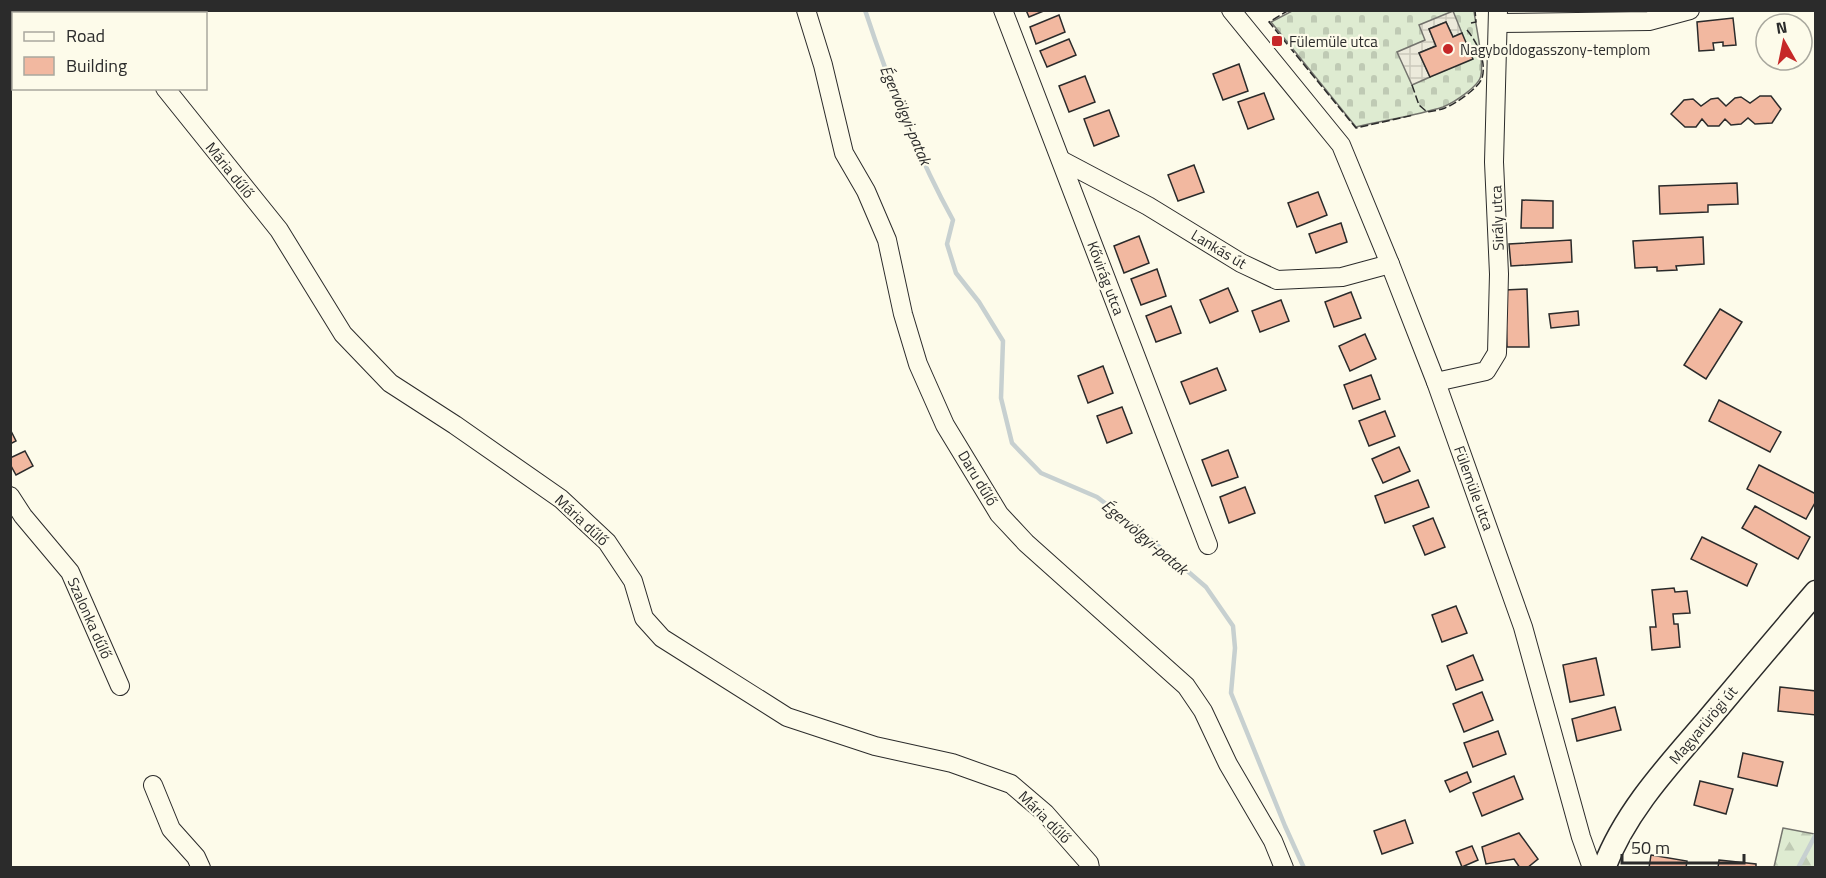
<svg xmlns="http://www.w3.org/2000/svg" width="1826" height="878" font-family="'Titillium Web',sans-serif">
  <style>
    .forest { fill: url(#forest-firs); stroke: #74746e; stroke-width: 1.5 }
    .cemetery { fill: url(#cemetery-stones); stroke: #74746e; stroke-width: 1.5 }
    .plaza { fill: url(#plaza-grid); stroke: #74746e; stroke-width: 1.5 }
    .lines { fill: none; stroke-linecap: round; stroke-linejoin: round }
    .stream { stroke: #c7d0d0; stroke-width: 4.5 }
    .building { fill: #f2b8a0; stroke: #2b2b2b; stroke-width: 1.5 }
    .minor-casing { stroke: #2b2b2b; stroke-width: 20 }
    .major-casing { stroke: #2b2b2b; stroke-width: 25 }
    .minor { stroke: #fdfbea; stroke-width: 18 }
    .major { stroke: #fdfbea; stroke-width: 22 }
    .fence { stroke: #2b2b2b; stroke-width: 1.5; stroke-dasharray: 8 3; stroke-linecap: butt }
    .poi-dot { fill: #c62828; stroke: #fdfbea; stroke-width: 2 }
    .labels { text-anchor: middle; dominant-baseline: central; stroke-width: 4.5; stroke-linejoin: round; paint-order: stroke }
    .poi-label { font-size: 15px; fill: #2b2b2b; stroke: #fdfbea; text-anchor: start }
    .street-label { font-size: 15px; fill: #2b2b2b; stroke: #fdfbea }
    .water-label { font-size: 16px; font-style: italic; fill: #2b2b2b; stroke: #fdfbea }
  </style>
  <defs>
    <pattern id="forest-firs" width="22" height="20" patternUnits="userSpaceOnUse" patternTransform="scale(1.5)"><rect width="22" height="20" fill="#deebd1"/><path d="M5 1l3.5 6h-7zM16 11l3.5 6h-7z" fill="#bfcab4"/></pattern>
    <pattern id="cemetery-stones" width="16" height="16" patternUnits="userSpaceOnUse" patternTransform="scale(1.5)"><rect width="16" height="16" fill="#deebd1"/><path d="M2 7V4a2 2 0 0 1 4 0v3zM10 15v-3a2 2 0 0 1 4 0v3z" fill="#bfcab4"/></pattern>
    <pattern id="plaza-grid" width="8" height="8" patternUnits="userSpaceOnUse" patternTransform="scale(1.5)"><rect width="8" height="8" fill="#eceadb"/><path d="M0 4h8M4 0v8" fill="none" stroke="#cbc9bc"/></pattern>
  </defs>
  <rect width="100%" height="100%" fill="#fdfbea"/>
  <path class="forest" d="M 1783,828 L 1815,834 L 1815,867 L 1774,867 Z"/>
  <path class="cemetery" d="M 1292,11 L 1474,11 C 1476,28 1484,59 1481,75 C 1480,86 1453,103 1443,107 C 1415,116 1384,120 1356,127 L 1271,22 Z"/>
  <path class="plaza" d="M 1453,11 L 1462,33 L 1453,37 L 1446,22 L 1429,29 L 1436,46 L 1419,53 L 1430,77 L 1412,85 L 1397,52 L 1425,40 L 1419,25 Z"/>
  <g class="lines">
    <g class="stream">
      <path d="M 865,10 C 889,83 916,153 953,220 L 947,244 L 956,273 L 979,302 L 1003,341 L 1001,398 L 1012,443 L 1041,473 L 1097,497 L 1135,526 L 1206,587 L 1233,626 L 1235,648 L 1231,693 L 1285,826 L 1304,868"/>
      <path d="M 1798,868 L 1816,834"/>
    </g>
  </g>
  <g class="building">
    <path d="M 1026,10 L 1046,10 L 1029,17 Z"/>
    <path d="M 1059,15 L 1065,32 L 1036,44 L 1030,27 Z"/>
    <path d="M 1733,18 L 1736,45 L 1723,46 L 1723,42 L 1713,43 L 1714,50 L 1699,51 L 1697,22 Z"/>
    <path d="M 1446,22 L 1453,37 L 1462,33 L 1473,59 L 1430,77 L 1419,53 L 1436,46 L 1429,29 Z"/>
    <path d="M 1069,39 L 1076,55 L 1047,67 L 1040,51 Z"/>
    <path d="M 1239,64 L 1248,91 L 1223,100 L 1213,74 Z"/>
    <path d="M 1085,76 L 1095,102 L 1069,112 L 1059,86 Z"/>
    <path d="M 1264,93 L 1274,119 L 1248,129 L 1238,102 Z"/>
    <path d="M 1760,96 L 1771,96 L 1781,109 L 1772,123 L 1755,124 L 1748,118 L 1741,124 L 1731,125 L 1725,119 L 1719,126 L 1708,126 L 1702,119 L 1696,127 L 1685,127 L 1671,114 L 1684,100 L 1693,99 L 1701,106 L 1711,99 L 1718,98 L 1726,106 L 1735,98 L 1741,97 L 1750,103 Z"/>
    <path d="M 1109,110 L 1119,136 L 1094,146 L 1084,119 Z"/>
    <path d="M 1194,165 L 1204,192 L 1178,201 L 1168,175 Z"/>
    <path d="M 1737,183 L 1738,204 L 1708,205 L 1708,212 L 1660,214 L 1659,186 Z"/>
    <path d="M 1318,192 L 1327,215 L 1297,227 L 1288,203 Z"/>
    <path d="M 1522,200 L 1553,201 L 1553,228 L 1521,228 Z"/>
    <path d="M 1341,223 L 1347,242 L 1316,253 L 1309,234 Z"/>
    <path d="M 1139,236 L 1149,263 L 1124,273 L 1114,246 Z"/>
    <path d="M 1703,237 L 1704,264 L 1676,266 L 1677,270 L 1657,271 L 1657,267 L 1635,268 L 1633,241 Z"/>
    <path d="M 1571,240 L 1572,262 L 1511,266 L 1509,244 Z"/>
    <path d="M 1157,269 L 1166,296 L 1141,305 L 1131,279 Z"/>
    <path d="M 1228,288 L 1238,311 L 1210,323 L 1200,300 Z"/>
    <path d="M 1527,289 L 1529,347 L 1507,347 L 1505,290 Z"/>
    <path d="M 1351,292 L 1361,318 L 1334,327 L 1325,302 Z"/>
    <path d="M 1281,300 L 1289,321 L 1260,332 L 1252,311 Z"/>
    <path d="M 1171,306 L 1181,333 L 1156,342 L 1146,316 Z"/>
    <path d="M 1720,309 L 1742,322 L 1706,379 L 1684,365 Z"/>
    <path d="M 1578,311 L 1579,325 L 1551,328 L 1549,314 Z"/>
    <path d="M 1365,334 L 1376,359 L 1350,371 L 1339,346 Z"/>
    <path d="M 1103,366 L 1113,393 L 1088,403 L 1078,376 Z"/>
    <path d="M 1217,368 L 1226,390 L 1190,404 L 1181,382 Z"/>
    <path d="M 1371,375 L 1380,399 L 1353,409 L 1344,385 Z"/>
    <path d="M 1719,400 L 1781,432 L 1770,452 L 1709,421 Z"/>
    <path d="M 1122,407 L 1132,433 L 1107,443 L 1097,416 Z"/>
    <path d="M 1385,411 L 1395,436 L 1369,446 L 1359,421 Z"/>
    <path d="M 10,429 L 16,441 L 10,444 Z"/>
    <path d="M 1399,447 L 1410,471 L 1383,483 L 1372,459 Z"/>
    <path d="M 1228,450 L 1238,477 L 1212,486 L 1202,460 Z"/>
    <path d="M 25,451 L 33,466 L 16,475 L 10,464 L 10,458 Z"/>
    <path d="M 1759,465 L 1816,494 L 1816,501 L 1806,519 L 1747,489 Z"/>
    <path d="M 1418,480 L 1429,507 L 1385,523 L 1375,496 Z"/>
    <path d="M 1245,487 L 1255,513 L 1229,523 L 1220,497 Z"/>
    <path d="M 1755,506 L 1810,537 L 1798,559 L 1742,528 Z"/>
    <path d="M 1433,518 L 1445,547 L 1425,555 L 1413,526 Z"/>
    <path d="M 1702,537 L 1757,564 L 1747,586 L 1691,559 Z"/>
    <path d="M 1674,588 L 1675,592 L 1687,591 L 1690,613 L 1673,614 L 1674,624 L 1678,624 L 1680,647 L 1652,650 L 1650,627 L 1656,627 L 1652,590 Z"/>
    <path d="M 1456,606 L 1467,633 L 1442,642 L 1432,615 Z"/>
    <path d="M 1473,655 L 1483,680 L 1456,690 L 1447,666 Z"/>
    <path d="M 1596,658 L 1604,695 L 1570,702 L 1563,665 Z"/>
    <path d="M 1780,687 L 1816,691 L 1816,715 L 1778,711 Z"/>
    <path d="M 1482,692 L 1493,720 L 1464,732 L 1453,704 Z"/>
    <path d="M 1615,707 L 1621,730 L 1577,741 L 1572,719 Z"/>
    <path d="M 1498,731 L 1506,754 L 1473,767 L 1464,743 Z"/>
    <path d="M 1743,753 L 1783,762 L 1777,786 L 1738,777 Z"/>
    <path d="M 1467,772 L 1471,782 L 1450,792 L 1445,781 Z"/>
    <path d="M 1514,776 L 1523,799 L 1482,816 L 1473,793 Z"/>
    <path d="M 1700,781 L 1733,789 L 1726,814 L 1694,805 Z"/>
    <path d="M 1405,820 L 1413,843 L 1382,854 L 1374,831 Z"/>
    <path d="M 1519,833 L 1538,859 L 1527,868 L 1520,868 L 1514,859 L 1486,864 L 1482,847 Z"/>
    <path d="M 1472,846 L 1478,860 L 1462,867 L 1456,852 Z"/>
    <path d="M 1651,855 L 1687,861 L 1686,868 L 1649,868 Z"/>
    <path d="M 1719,860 L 1756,864 L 1756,868 L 1718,868 Z"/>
  </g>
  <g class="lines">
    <defs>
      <g id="minor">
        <path d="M 121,10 L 123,14"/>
        <path d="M 806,10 L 823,65 L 844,153 L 866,191 L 887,240 L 903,314 L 918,364 L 945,425 L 999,514 L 1026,543 L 1186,686 L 1203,711 L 1228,764 L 1273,841 L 1284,868"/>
        <path d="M 1003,10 L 1208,545"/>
        <path d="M 1231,10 L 1341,145 L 1390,264 L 1436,382 L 1523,627 L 1581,837 L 1592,868"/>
        <path d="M 1498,23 L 1649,21 L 1690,10"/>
        <path d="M 165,88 L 279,230 L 343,334 L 390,383 L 455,425 L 561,499 L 607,542 L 633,581 L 644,618 L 662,638 L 787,717 L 875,746 L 952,763 L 1011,784 L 1045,813 L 1089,863 L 1090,868"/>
        <path d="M 1061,160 L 1148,206 L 1241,263 L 1277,280 L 1342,277 L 1390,264"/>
        <path d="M 1436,382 L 1486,371 L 1497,353 L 1499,274 L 1494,162 L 1498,10"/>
        <path d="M 10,496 L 23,516 L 70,572 L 120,686"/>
        <path d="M 153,785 L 171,829 L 196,857 L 201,868"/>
      </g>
      <path id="major" d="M 1604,868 C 1625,812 1668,766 1706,722 C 1743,678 1779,635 1816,592"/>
    </defs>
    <use href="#minor" class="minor-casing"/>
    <use href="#major" class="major-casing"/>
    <use href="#minor" class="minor"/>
    <use href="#major" class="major"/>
    <g class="fence">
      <path d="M 1289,10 L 1269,22 L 1356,128 L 1414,115"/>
      <path d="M 1471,23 L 1476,22 L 1475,10"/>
      <path d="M 1412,85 L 1419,105 L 1427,112 C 1433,111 1440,110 1445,108 C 1455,104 1479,88 1482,78 C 1487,62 1477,42 1467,30"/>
    </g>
  </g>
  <g class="poi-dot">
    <rect x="1271" y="35" width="12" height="12" rx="3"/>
    <circle cx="1448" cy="49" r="6"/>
  </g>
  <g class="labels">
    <g class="poi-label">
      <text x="1289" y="41">Fülemüle utca</text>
      <text x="1460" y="49">Nagyboldogasszony-templom</text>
    </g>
    <g class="street-label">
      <text transform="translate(230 170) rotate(51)">Mária dűlő</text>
      <text transform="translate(1497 218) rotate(-92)">Sirály utca</text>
      <text transform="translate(1219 249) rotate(31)">Lankás út</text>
      <text transform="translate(1106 278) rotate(69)">Kővirág utca</text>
      <text transform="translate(978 478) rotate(59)">Daru dűlő</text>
      <text transform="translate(1474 488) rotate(70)">Fülemüle utca</text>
      <text transform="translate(582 520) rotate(43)">Mária dűlő</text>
      <text transform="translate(90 618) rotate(66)">Szalonka dűlő</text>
      <text transform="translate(1703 725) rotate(-50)">Magyarürögi út</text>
      <text transform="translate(1045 817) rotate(45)">Mária dűlő</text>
    </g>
    <g class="water-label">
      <text transform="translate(906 115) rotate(67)">Égervölgyi-patak</text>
      <text transform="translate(1145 537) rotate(40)">Égervölgyi-patak</text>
    </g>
  </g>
  <rect width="1826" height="878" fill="none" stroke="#2b2b2b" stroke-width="24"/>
  <rect x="12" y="12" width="195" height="78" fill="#fdfbea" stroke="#a9a89e" stroke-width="1.5"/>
  <rect x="24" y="32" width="30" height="9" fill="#fdfbea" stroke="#a9a89e" stroke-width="1.5"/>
  <text x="66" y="42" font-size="18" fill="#2b2b2b">Road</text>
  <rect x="24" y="57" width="30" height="18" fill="#f2b8a0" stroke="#a9a89e" stroke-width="1.5"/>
  <text x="66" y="72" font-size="18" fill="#2b2b2b">Building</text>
  <g transform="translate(1784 42) rotate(351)"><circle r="28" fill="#fdfbea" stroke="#a9a89e" stroke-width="1.5"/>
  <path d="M0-4.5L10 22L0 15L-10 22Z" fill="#c62828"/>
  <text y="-9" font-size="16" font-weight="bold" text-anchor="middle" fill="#2b2b2b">N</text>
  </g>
  <path d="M1622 854v9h122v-9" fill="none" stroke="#2b2b2b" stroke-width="3"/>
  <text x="1631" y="854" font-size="18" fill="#2b2b2b" stroke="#fdfbea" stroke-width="4.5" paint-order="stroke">50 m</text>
</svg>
